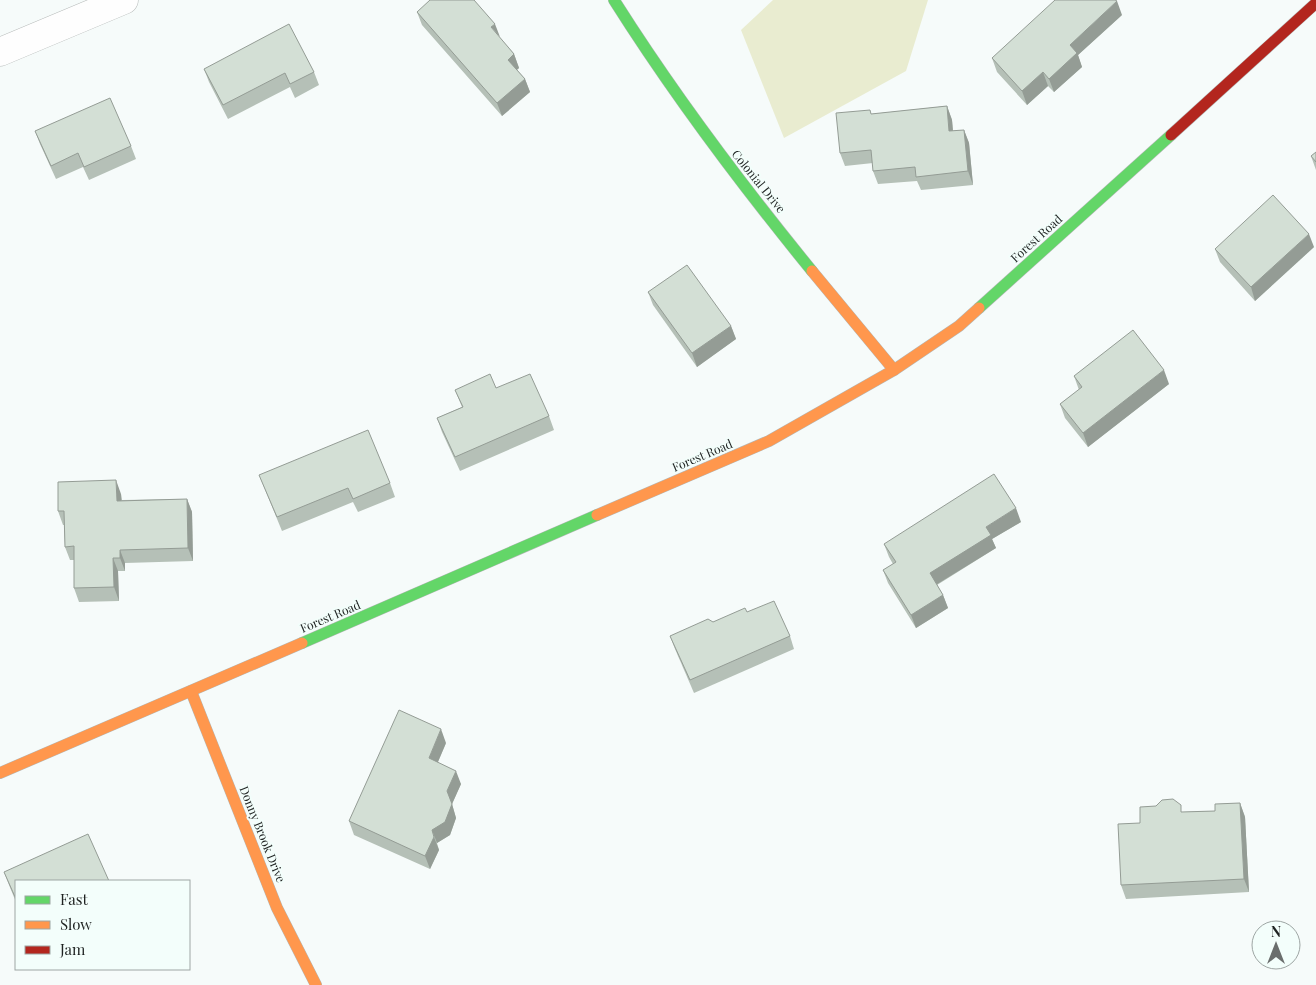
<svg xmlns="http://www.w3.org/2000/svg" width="1316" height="985" font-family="'Playfair Display',serif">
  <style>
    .green { fill: #e9ecd0 }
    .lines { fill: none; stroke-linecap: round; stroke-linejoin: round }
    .street-casing { stroke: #b4b8b7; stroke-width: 29 }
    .fast-casing { stroke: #b4b8b7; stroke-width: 12 }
    .slow-casing { stroke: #b4b8b7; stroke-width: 12 }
    .jam-casing { stroke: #b4b8b7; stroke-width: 12 }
    .street { stroke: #fefefe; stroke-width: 28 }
    .fast { stroke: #63d668; stroke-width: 11 }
    .slow { stroke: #ff974d; stroke-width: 11 }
    .jam { stroke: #b3261e; stroke-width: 11 }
    .wall { fill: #b5c0b7 }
    .shaded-wall { fill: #949c95 }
    .building { fill: #d3dfd5; stroke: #949c95 }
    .labels { text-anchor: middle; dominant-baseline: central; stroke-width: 4; stroke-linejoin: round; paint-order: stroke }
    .street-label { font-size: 12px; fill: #1e2221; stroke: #f3fefb }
  </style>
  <rect width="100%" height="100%" fill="#f6fbfa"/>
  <path class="green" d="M 773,0 L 928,0 L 906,71 L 784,138 L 741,30 Z"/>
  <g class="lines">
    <defs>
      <path id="street" d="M 0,52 L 124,0"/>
      <g id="fast">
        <path d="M 614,0 C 674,95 741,184 812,271"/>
        <path d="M 979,308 L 1171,135"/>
        <path d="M 302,643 L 597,515"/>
      </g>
      <g id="slow">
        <path d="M 812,271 L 894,370"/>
        <path d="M 597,515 L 769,441 L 894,370 L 959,326 L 979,308"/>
        <path d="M 191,691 L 277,908 L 316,985"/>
        <path d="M 0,773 L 302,643"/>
      </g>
      <path id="jam" d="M 1171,135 L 1316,3"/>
    </defs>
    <use href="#street" class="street-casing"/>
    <use href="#fast" class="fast-casing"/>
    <use href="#slow" class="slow-casing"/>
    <use href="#jam" class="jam-casing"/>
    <use href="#street" class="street"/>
    <use href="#fast" class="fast"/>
    <use href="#slow" class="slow"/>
    <use href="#jam" class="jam"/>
  </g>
  <g class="wall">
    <path d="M 417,12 L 499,37 L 514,54 L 519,68 L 517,70 L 525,79 L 530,92 L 502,116 L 422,25 Z"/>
    <path d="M 1122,15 L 1078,55 L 1082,67 L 1054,92 L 1048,86 L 1027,105 L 997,72 L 992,58 Z"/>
    <path d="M 204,69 L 314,72 L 319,85 L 295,98 L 290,87 L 228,119 L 209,82 Z"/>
    <path d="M 947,106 L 952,120 L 953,131 L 964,130 L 969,143 L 973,185 L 921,190 L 917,181 L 878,184 L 873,171 L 873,163 L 845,166 L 840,153 L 872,114 Z"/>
    <path d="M 35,131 L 131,146 L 136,159 L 89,180 L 83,167 L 56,179 L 40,144 Z"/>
    <path d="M 1316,152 L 1316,170 L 1311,156 Z"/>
    <path d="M 1314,247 L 1255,301 L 1220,262 L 1215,249 Z"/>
    <path d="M 648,292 L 731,326 L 736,339 L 697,367 L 653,305 Z"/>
    <path d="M 1074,376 L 1169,384 L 1088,447 L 1065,418 L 1060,404 L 1079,390 Z"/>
    <path d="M 496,388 L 549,416 L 554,430 L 460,471 L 442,432 L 437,418 L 462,407 L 455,390 Z"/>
    <path d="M 259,475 L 390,483 L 395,497 L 358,512 L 353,502 L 282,531 Z"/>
    <path d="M 121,494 L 122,500 L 187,499 L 192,512 L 193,561 L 125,563 L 125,571 L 118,571 L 119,601 L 79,602 L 74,588 L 74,560 L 70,560 L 65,547 L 64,525 L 63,525 L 58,511 Z"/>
    <path d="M 1021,522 L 992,539 L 996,548 L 937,585 L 943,595 L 948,608 L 916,628 L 888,583 L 883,570 L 893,564 L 889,557 L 884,544 Z"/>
    <path d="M 747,612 L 790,636 L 794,649 L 694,693 L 675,649 L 670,636 L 713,622 Z"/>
    <path d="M 446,743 L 438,762 L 461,784 L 452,804 L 456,818 L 450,835 L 437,843 L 439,850 L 430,869 L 354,835 L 349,821 Z"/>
    <path d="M 1240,803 L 1245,817 L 1249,892 L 1126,899 L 1121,885 L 1140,823 L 1183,812 L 1215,811 Z"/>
    <path d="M 4,872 L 16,881 L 16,902 L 9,885 Z"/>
  </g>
  <g class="shaded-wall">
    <path d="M 1117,1 L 1122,15 L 1078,55 L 1082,67 L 1054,92 L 1049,79 L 1070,45 Z"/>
    <path d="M 495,24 L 500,37 L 491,27 Z"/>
    <path d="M 514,54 L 519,68 L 513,73 L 508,60 Z"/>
    <path d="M 1043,72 L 1048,86 L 1027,105 L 1022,91 Z"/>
    <path d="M 525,79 L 530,92 L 502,116 L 497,103 Z"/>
    <path d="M 947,106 L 952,120 L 954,144 L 949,131 Z"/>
    <path d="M 964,130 L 969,143 L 973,185 L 968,171 Z"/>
    <path d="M 1309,234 L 1314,247 L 1255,301 L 1251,287 Z"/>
    <path d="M 731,326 L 736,339 L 697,367 L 692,353 Z"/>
    <path d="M 1164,370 L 1169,384 L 1088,447 L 1083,433 Z"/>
    <path d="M 116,480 L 121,494 L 122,514 L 117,501 Z"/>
    <path d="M 187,499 L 192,512 L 193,561 L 188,548 Z"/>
    <path d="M 1016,508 L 1021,522 L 992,539 L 996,548 L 934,586 L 930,573 L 986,527 Z"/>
    <path d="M 120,550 L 125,563 L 125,571 L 120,558 Z"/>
    <path d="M 113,558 L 118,571 L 119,601 L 114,587 Z"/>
    <path d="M 943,595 L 948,608 L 916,628 L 911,615 Z"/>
    <path d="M 441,729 L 446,743 L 434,771 L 429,758 Z"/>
    <path d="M 456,771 L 461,784 L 452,804 L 456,818 L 450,835 L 437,843 L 432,830 L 447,791 Z"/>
    <path d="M 1240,803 L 1245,817 L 1249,892 L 1244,879 Z"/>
    <path d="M 434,837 L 439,850 L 430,869 L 425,856 Z"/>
  </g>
  <g class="building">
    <path d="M 430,0 L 474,0 L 495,24 L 491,27 L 514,54 L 508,60 L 525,79 L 497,103 L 417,12 Z"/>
    <path d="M 1055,0 L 1115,0 L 1117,1 L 1070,45 L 1077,53 L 1049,79 L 1043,72 L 1022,91 L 992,58 Z"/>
    <path d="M 289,24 L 314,72 L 290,84 L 285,73 L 223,105 L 204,69 Z"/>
    <path d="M 110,98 L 131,146 L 84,167 L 78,153 L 51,166 L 35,131 Z"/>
    <path d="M 947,106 L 949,131 L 964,130 L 968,171 L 916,177 L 915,167 L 873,171 L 871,150 L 840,153 L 836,113 L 870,110 L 871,114 Z"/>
    <path d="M 1316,152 L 1316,162 L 1311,156 Z"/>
    <path d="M 1273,195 L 1309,234 L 1251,287 L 1215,249 Z"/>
    <path d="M 687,265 L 731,326 L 692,353 L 648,292 Z"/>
    <path d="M 1133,330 L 1164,370 L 1083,433 L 1060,404 L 1082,387 L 1074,376 Z"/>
    <path d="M 490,374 L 496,388 L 530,374 L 549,416 L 455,457 L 437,418 L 463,407 L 455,390 Z"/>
    <path d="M 368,430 L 390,483 L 353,499 L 348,488 L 277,517 L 259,475 Z"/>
    <path d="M 994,474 L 1016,508 L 986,527 L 991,535 L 930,573 L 943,595 L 911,615 L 883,570 L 896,562 L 884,544 Z"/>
    <path d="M 116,480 L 117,501 L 187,499 L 188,548 L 120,550 L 120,558 L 113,558 L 114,587 L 74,588 L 74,546 L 65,547 L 64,511 L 58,511 L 58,482 Z"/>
    <path d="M 774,601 L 790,636 L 690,680 L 670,636 L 708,619 L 713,622 L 745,608 L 747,612 Z"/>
    <path d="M 399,710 L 441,729 L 429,758 L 456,771 L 447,791 L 452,804 L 445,822 L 432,830 L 434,837 L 425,856 L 349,821 Z"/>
    <path d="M 1173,799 L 1181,805 L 1181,812 L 1215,811 L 1215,804 L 1240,803 L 1244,879 L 1121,885 L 1118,824 L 1140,823 L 1140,807 L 1156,806 L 1162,800 Z"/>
    <path d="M 88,834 L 109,881 L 16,881 L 16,899 L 4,872 Z"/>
  </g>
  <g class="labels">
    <g class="street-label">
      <text transform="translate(759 181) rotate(51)">Colonial Drive</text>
      <text transform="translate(1036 238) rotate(-42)">Forest Road</text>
      <text transform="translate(702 455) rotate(-23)">Forest Road</text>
      <text transform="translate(330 616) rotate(-23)">Forest Road</text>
      <text transform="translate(263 834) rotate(68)">Donny Brook Drive</text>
    </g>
  </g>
  <rect x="15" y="880" width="175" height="90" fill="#f3fefb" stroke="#9ea6a4"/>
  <rect x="25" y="896" width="25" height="8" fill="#63d668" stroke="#9ea6a4"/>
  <text x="60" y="905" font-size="15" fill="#1e2221">Fast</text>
  <rect x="25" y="921" width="25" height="8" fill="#ff974d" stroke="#9ea6a4"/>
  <text x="60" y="930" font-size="15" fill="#1e2221">Slow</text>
  <rect x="25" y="946" width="25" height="8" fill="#b3261e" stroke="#9ea6a4"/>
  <text x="60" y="955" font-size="15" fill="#1e2221">Jam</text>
  <g transform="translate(1276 945)"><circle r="24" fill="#f3fefb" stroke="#9ea6a4"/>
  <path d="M0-4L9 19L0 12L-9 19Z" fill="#6a6e6d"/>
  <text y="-8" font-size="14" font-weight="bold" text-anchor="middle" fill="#1e2221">N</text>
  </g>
</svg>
